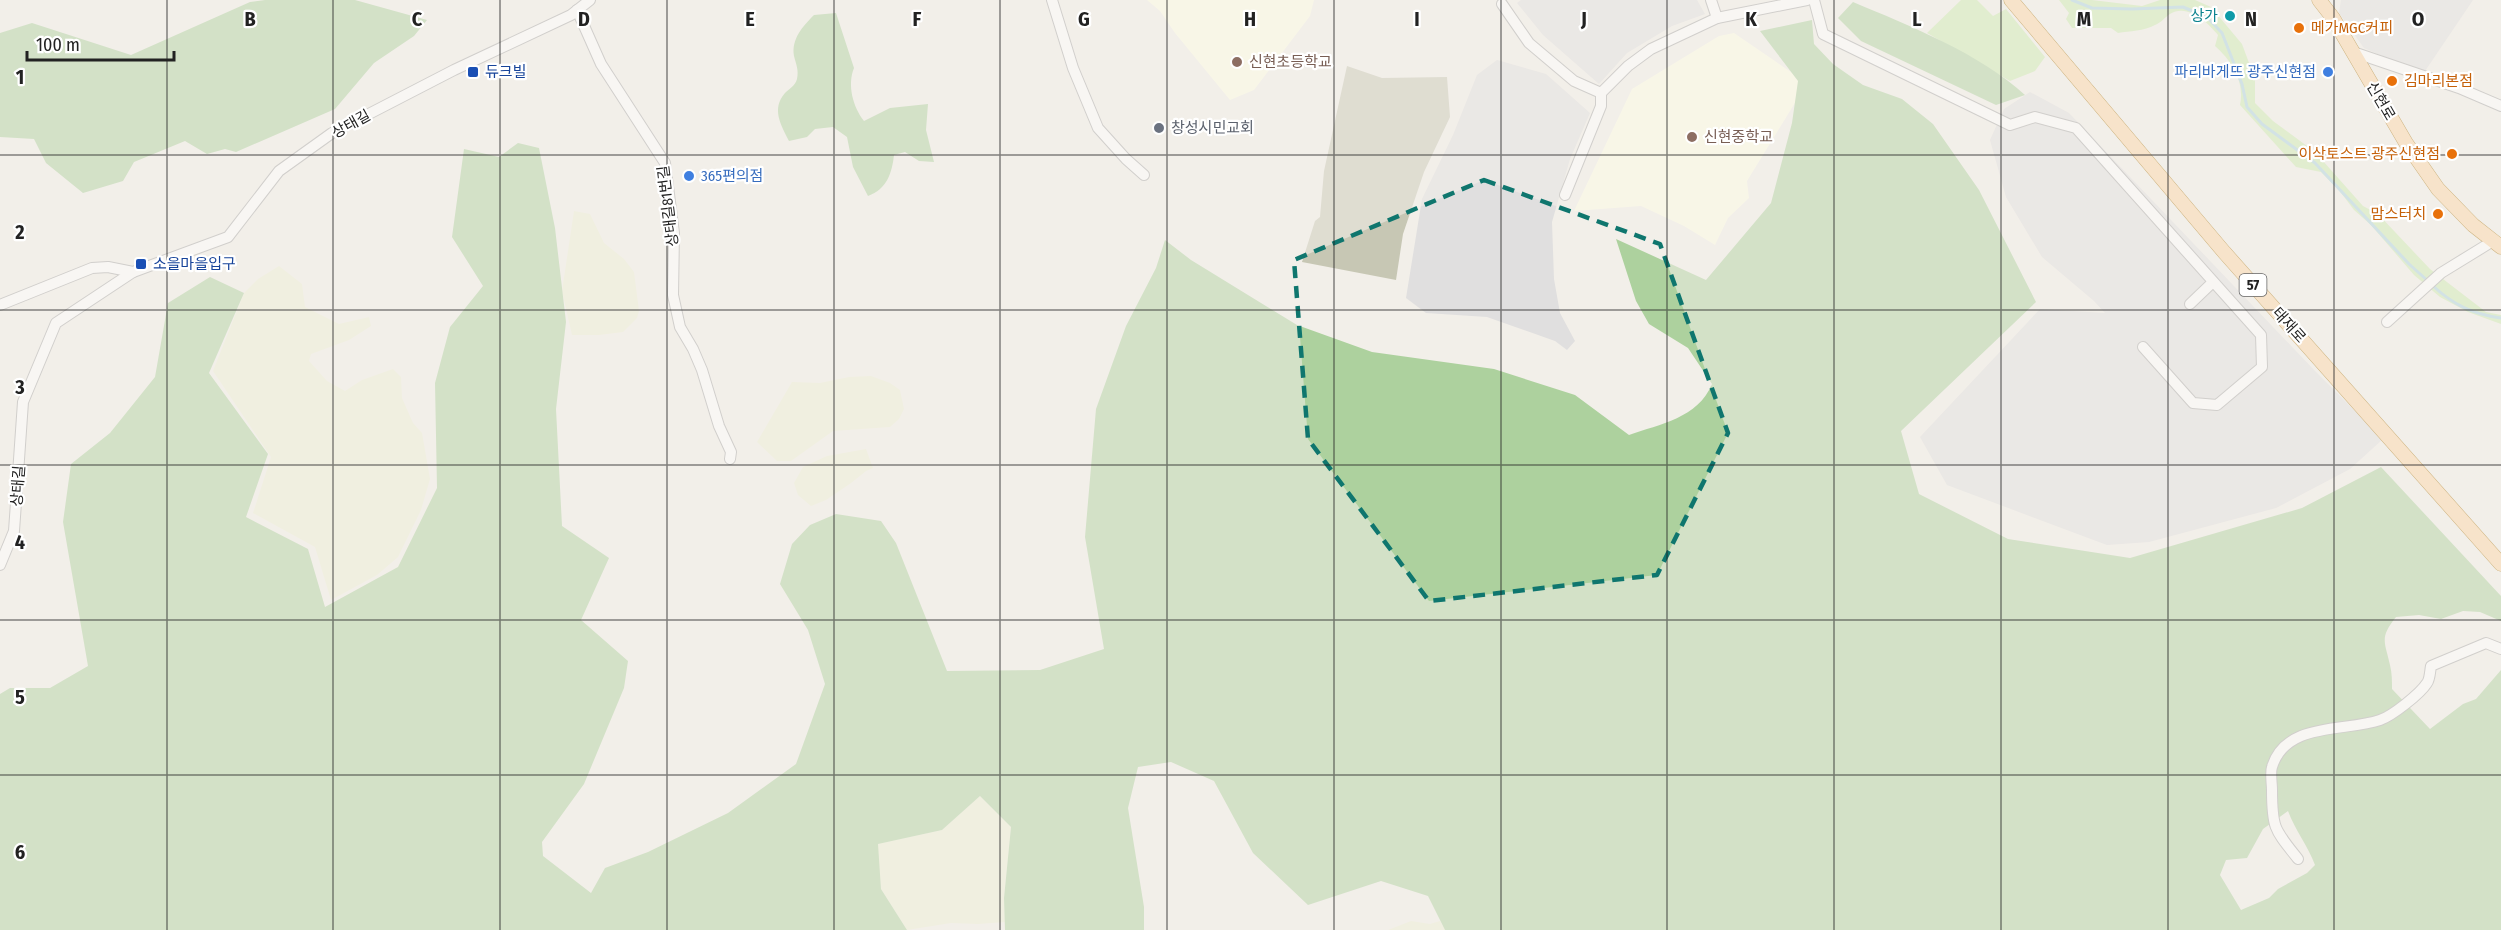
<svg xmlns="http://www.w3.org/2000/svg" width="2501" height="930" font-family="'Fira Sans Condensed','Noto Sans KR',sans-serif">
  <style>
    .residential { fill: #e0dfdf }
    .education { fill: #ffffe5 }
    .construction { fill: #c7c7b4 }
    .farmland { fill: #eef0d5 }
    .grass { fill: #cdebb0 }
    .forest { fill: #add19e; fill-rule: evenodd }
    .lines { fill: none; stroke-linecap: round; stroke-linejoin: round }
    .stream { stroke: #aad3df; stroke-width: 3 }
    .minor-casing { stroke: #a9a9a9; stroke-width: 12 }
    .major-casing { stroke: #a06b00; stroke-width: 15 }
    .minor { stroke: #fff; stroke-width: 10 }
    .major { stroke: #fcd6a4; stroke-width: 14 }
    .marked { fill: none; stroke: #0f766e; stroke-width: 4.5; stroke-dasharray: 12 8; stroke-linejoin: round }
    .grid { fill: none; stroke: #222; stroke-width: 1.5; stroke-opacity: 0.55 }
    .culture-dot { fill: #0f9aa8; stroke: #fff; stroke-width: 2 }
    .food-dot { fill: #e8710a; stroke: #fff; stroke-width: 2 }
    .education-dot { fill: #8d6e63; stroke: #fff; stroke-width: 2 }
    .transit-dot { fill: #1a4fb4; stroke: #fff; stroke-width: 2 }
    .shop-dot { fill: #3f7fe0; stroke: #fff; stroke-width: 2 }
    .worship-dot { fill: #6b7280; stroke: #fff; stroke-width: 2 }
    .labels { text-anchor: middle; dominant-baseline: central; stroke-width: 4.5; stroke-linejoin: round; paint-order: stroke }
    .shield { fill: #fff; stroke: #646464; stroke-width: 1.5 }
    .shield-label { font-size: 14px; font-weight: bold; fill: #222 }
    .culture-label { font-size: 15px; fill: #0d838f; stroke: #fff; text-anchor: end }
    .food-label { font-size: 15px; fill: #c56008; stroke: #fff; text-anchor: start }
    .education-label { font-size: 15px; fill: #785e54; stroke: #fff; text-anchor: start }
    .transit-label { font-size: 15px; fill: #164399; stroke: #fff; text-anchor: start }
    .shop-label { font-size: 15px; fill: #366cbe; stroke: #fff; text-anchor: end }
    .street-label { font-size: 15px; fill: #222; stroke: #fff }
    .worship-label { font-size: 15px; fill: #5b616d; stroke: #fff; text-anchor: start }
    .grid-label { font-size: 20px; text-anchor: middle; font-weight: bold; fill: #222; stroke: #fff; stroke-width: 4.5; stroke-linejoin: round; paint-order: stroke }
  </style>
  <rect width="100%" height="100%" fill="#f2efe9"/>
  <g class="residential">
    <path d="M 1521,0 L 1697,0 L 1705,14 L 1672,26 L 1627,53 L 1599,84 L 1543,35 L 1517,3 Z"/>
    <path d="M 2341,0 L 2473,0 L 2423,74 L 2364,48 L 2339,13 Z"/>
    <path d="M 1497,60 L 1546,74 L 1590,113 L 1570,159 L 1552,222 L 1554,279 L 1560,313 L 1575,341 L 1567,350 L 1555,341 L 1487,317 L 1426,313 L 1406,298 L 1422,199 L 1453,135 L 1477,75 Z"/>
    <path d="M 2030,92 L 2069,113 L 2315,371 L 2383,439 L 2350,469 L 2276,508 L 2149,542 L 2107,545 L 1947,485 L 1920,437 L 2040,309 L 2105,313 L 2094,301 L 2042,257 L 2006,197 L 1990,140 L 2004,109 Z"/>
  </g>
  <g class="education">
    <path d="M 1147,0 L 1314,0 L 1310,16 L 1254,90 L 1230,100 L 1175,33 L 1160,11 Z"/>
    <path d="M 1734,33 L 1804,81 L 1801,93 L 1747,181 L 1749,198 L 1728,218 L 1715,245 L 1684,226 L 1641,206 L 1574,211 L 1632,89 L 1719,36 Z"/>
  </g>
  <path class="construction" d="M 1347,66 L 1382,78 L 1447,77 L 1450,117 L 1424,172 L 1403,234 L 1396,280 L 1302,262 L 1315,221 L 1320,217 L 1324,171 Z"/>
  <g class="farmland">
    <path d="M 574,211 L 590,214 L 604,243 L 624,259 L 634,272 L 639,311 L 637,318 L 623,332 L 599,335 L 572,335 L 562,291 Z"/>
    <path d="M 279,266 L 302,284 L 305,307 L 339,324 L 369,317 L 371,326 L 349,340 L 311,354 L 309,361 L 327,381 L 345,391 L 362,380 L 393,369 L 401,377 L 402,398 L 413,423 L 422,433 L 430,479 L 421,510 L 398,557 L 377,575 L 331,600 L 315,547 L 253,513 L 271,457 L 213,371 L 244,293 L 258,279 Z"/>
    <path d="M 871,376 L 890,383 L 900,390 L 904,409 L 899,419 L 890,427 L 833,431 L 791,461 L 777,461 L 757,442 L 792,382 L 820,383 L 849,377 Z"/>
    <path d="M 866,449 L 873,468 L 866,471 L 851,483 L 826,500 L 811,506 L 798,495 L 794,483 L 803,467 L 827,456 Z"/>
    <path d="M 980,796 L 1011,827 L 1004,898 L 1005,922 L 978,924 L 951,923 L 907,930 L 881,889 L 877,844 L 942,830 Z"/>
    <path d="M 1411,921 L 1430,924 L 1440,921 L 1445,930 L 1388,930 Z"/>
  </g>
  <g class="grass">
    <path d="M 1961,0 L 1977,0 L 1993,16 L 2006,9 L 2045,57 L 2035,71 L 2010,81 L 1927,33 Z"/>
    <path d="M 2059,0 L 2092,0 L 2142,6 L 2160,0 L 2195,0 L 2211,7 L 2242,44 L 2255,79 L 2255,103 L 2273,121 L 2315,152 L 2363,206 L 2378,214 L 2430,269 L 2486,312 L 2501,315 L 2501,324 L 2468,312 L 2440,297 L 2414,275 L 2371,225 L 2354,210 L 2339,190 L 2321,172 L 2296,167 L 2240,105 C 2245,82 2232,61 2215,46 L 2218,35 C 2208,23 2188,3 2170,14 C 2165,17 2161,23 2155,25 C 2144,31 2130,31 2118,33 L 2111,28 L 2072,28 L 2066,19 L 2069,13 Z"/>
  </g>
  <g class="forest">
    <path d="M 265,0 L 355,0 L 427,20 L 414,36 L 374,63 L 335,109 L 236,152 L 225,149 L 207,154 L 185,141 L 134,162 L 123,181 L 83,193 L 46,163 L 34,139 L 0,137 L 0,33 L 32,23 L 131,55 L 250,2 Z"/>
    <path d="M 1853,2 C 1908,25 1981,54 2025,95 L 1996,105 L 1861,41 L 1838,18 Z"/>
    <path d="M 836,13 L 854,68 C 847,85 853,107 864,121 L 890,108 L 928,104 L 926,130 L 934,162 L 919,161 L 905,152 L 894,155 C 892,173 887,189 868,196 L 853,167 L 847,137 L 833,127 L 815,129 L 807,137 L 789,141 C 781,125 771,109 785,93 C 790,88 795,86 797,79 C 799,70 796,64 794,56 C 791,39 803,26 814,15 Z"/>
    <path d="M 1812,20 L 1814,44 L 1833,64 L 1863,85 L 1902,99 L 1933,124 L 1979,190 L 2036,302 L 1901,431 L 1919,494 L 2008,539 L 2130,558 L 2302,508 L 2381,467 L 2501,596 L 2501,621 L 2480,612 L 2463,611 L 2441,619 L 2419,615 L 2396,617 C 2379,638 2385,642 2390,665 C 2392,673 2392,681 2392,689 L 2430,729 L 2463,704 L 2476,699 L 2501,670 L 2501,930 L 1445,930 L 1428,896 L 1381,881 L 1308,905 L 1253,853 L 1214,781 L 1171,762 L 1138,767 L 1128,808 L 1144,907 L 1144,930 L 1005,930 L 1004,898 L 1011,827 L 980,796 L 942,830 L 878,844 L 881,889 L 907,930 L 0,930 L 0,694 L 10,688 L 50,688 L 88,666 L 63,522 L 71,464 L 110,433 L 155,377 L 168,303 L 210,277 L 244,293 L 209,373 L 268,454 L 246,517 L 308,549 L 325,607 L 398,567 L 437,488 L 435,383 L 450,327 L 483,286 L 452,237 L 464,149 L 499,157 L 518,143 L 539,148 L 555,228 L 566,322 L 556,409 L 562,526 L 609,558 L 581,620 L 628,661 L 624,688 L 584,784 L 542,842 L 543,856 L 591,893 L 605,868 L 648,852 L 728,813 L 796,764 L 825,684 L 808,630 L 780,584 L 792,544 L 810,525 L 836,514 L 881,521 L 896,543 L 947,671 L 1040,670 L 1104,649 L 1085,537 L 1096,409 L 1126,326 L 1156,268 L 1165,240 L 1191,260 L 1297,325 L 1372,352 L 1494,369 L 1575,395 L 1629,435 C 1660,424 1698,418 1712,384 L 1688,348 L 1649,324 L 1636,301 L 1616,239 L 1706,280 L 1771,203 L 1792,123 L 1798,81 L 1760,31 ZM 2288,811 C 2295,830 2308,846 2315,865 L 2307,873 L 2278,889 L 2269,898 L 2241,910 L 2220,875 L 2226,860 L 2247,858 L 2263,829 Z"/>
  </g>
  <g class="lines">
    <g class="stream">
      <path d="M 2072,0 L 2092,8 L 2132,9 L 2183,7 L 2207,17 L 2222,33 L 2242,84 L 2247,107 L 2262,124 L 2315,163 L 2409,264 L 2428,281"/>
      <path d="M 2433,286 C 2454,305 2472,314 2501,318"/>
    </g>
    <defs>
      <g id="minor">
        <path d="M 1052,0 L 1073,68 L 1098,128 L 1126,159 L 1144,175"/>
        <path d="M 1711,0 L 1717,18"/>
        <path d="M 1814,0 L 1823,34 L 2010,125 L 2035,117 L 2076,128 L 2261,335 L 2262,367 L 2217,405 L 2193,403 L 2143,347"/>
        <path d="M 1502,4 L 1529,43 L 1574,81 L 1601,93"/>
        <path d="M 577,10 L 601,64 L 665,163 L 674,233 L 673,295 L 680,327 L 693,349 L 702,370 L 719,426 L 731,452 L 730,459"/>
        <path d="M 2353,52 L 2459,88 L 2501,106"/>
        <path d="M 1565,195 L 1601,106 L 1601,93 L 1628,66 L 1651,49 L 1717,18 L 1807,0"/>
        <path d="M 2190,304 L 2213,282"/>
        <path d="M 0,305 L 92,268 L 108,267 L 133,272 L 228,237 L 279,171 L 332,133 L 454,70 L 571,15 L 590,0"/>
        <path d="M 2387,322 L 2441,273 L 2493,241"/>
        <path d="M 0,565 L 14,531 L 23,402 L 56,323 L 133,272"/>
        <path d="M 2298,859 C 2275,830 2272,829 2272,790 C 2272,783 2270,773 2272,767 C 2286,721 2346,732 2380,720 C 2392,716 2420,694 2427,683 C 2430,679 2430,671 2431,666 L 2486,643 L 2501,649"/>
      </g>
      <g id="major">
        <path d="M 2011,0 L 2224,252 L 2501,564"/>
        <path d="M 2319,0 L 2333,18 L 2406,143 L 2438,189 L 2473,225 L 2501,247"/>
      </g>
    </defs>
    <use href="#minor" class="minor-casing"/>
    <use href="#major" class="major-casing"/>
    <use href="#minor" class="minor"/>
    <use href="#major" class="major"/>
  </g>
  <path d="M0 0H2501V930H0ZM 1484,180 L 1660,244 L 1728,433 L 1657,575 L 1429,601 L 1308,439 L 1294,260 Z" fill="#f2efe9" fill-opacity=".55" fill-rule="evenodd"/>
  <path class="marked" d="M 1484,180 L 1660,244 L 1728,433 L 1657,575 L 1429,601 L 1308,439 L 1294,260 Z"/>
  <path class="grid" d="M 167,0 L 167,930M 333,0 L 333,930M 500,0 L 500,930M 667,0 L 667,930M 834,0 L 834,930M 1000,0 L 1000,930M 1167,0 L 1167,930M 1334,0 L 1334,930M 1501,0 L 1501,930M 1667,0 L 1667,930M 1834,0 L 1834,930M 2001,0 L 2001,930M 2168,0 L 2168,930M 2334,0 L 2334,930M 0,155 L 2501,155M 0,310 L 2501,310M 0,465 L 2501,465M 0,620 L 2501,620M 0,775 L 2501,775"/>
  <circle class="culture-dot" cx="2230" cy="16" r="6"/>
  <g class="food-dot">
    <circle cx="2299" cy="28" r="6"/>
    <circle cx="2392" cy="81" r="6"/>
    <circle cx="2452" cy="154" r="6"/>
    <circle cx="2438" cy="214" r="6"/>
  </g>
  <g class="education-dot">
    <circle cx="1237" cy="62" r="6"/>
    <circle cx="1692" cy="137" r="6"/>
  </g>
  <g class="transit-dot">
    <rect x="467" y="66" width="12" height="12" rx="3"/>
    <rect x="135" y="258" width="12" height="12" rx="3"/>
  </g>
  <g class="shop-dot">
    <circle cx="2328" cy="72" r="6"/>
    <circle cx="689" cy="176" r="6"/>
  </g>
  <circle class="worship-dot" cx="1159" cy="128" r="6"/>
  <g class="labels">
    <rect class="shield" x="2239.5" y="274" width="27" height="22" rx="4.5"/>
    <g class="shield-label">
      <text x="2253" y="285">57</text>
    </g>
    <g class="culture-label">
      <text x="2218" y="16">상가</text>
    </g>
    <g class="food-label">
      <text x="2311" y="28">메가MGC커피</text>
      <text x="2404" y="81">김마리본점</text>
      <text x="2440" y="154" text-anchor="end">이삭토스트 광주신현점</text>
      <text x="2426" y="214" text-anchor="end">맘스터치</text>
    </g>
    <g class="education-label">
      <text x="1249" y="62">신현초등학교</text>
      <text x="1704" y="137">신현중학교</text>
    </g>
    <g class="transit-label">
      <text x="485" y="72">듀크빌</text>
      <text x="153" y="264">소을마을입구</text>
    </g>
    <g class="shop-label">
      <text x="2316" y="72">파리바게뜨 광주신현점</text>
      <text x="701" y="176" text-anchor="start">365편의점</text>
    </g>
    <g class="street-label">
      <text transform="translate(2381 101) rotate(60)">신현로</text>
      <text transform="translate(351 124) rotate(-29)">상태길</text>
      <text transform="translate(668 206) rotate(-97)">상태길81번길</text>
      <text transform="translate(2289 325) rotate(48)">태재로</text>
      <text transform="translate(18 486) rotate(-86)">상태길</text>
    </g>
    <g class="worship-label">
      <text x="1171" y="128">창성시민교회</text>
    </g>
  </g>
  <g class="grid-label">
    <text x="250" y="26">B</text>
    <text x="417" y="26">C</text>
    <text x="584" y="26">D</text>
    <text x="750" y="26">E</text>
    <text x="917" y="26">F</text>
    <text x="1084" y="26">G</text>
    <text x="1250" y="26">H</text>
    <text x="1417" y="26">I</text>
    <text x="1584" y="26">J</text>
    <text x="1751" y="26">K</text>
    <text x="1917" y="26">L</text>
    <text x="2084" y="26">M</text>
    <text x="2251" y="26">N</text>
    <text x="2418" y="26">O</text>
    <text x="20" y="84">1</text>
    <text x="20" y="239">2</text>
    <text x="20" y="394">3</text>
    <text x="20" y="549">4</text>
    <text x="20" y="704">5</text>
    <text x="20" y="859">6</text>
  </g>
  <path d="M27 51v9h147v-9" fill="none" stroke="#222222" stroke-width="3"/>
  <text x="36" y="51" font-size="18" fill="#222222" stroke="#ffffff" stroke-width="4.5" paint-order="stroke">100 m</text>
</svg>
